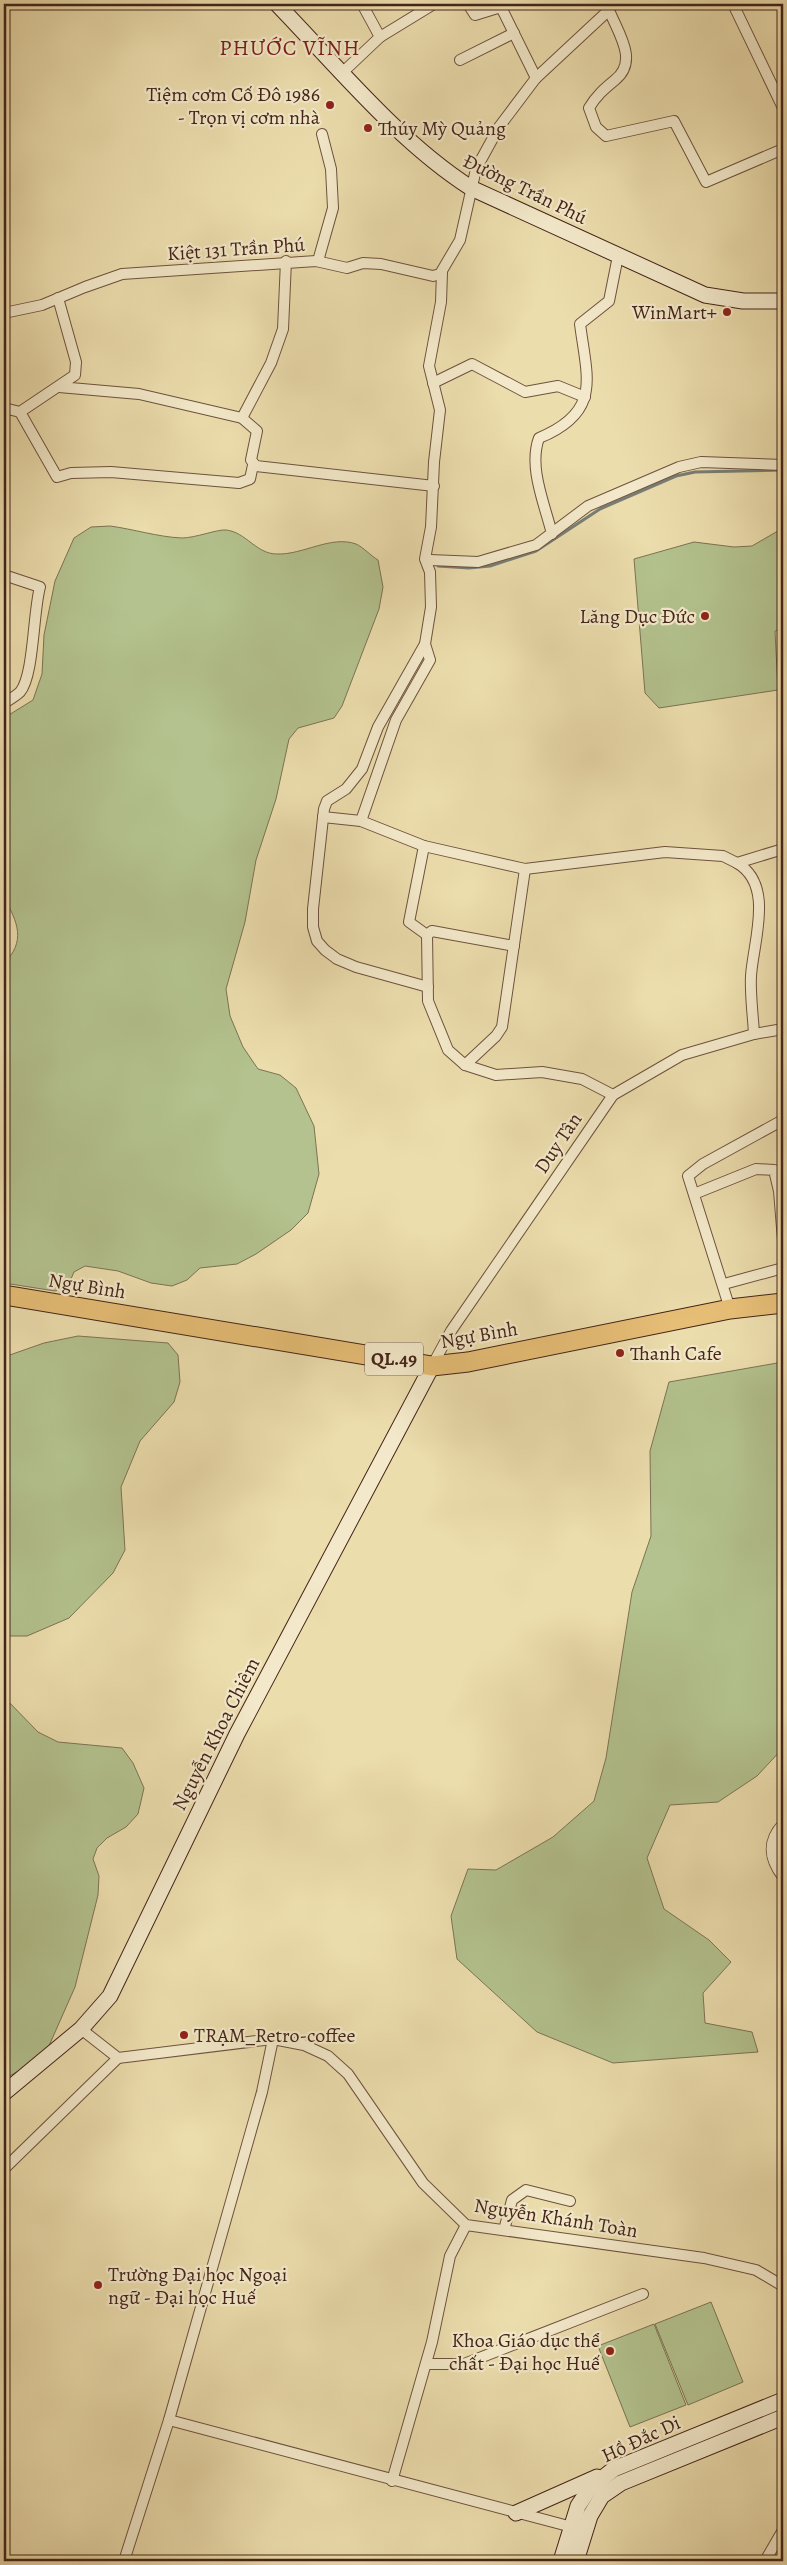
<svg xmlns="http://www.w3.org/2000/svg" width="787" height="2565" font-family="Alegreya,serif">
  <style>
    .green { fill: #b3c28e; stroke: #7c7354 }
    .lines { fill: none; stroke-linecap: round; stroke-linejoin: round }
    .stream { stroke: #787e75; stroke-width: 3 }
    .street-casing { stroke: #6e523e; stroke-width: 12 }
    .secondary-casing { stroke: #442419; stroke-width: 17 }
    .highway-casing { stroke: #442419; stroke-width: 21 }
    .street { stroke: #f3e9ca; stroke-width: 10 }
    .secondary { stroke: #f3e9ca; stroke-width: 15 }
    .highway { stroke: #e6be76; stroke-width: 19 }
    .poi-dot { fill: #8f2418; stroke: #f3e9ca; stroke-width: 2 }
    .labels { text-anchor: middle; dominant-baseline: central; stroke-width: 4.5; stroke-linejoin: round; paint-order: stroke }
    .shield { fill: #f3e9ca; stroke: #785f4e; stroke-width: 1 }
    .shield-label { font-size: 19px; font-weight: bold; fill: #442419 }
    .poi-label { font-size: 20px; fill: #442419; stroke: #f3e9ca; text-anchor: end }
    .street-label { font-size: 20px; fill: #442419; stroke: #f3e9ca }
    .quarter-label { font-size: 22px; letter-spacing: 1px; fill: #7a1f14; stroke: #f3e9ca }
  </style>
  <rect width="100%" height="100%" fill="#ecddad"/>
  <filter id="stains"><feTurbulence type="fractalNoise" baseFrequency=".004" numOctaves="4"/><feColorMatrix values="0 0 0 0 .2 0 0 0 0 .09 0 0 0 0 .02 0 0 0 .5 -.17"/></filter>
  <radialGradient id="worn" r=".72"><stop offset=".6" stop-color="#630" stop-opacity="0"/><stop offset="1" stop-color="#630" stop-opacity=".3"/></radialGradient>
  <g class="green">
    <path d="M 110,526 C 133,529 158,537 182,538 C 195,538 218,529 226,530 C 246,532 256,554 277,554 C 303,555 331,535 356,544 C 363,547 371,556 378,560 L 383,587 L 379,609 L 342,706 L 334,718 L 298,728 L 289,739 L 276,799 L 256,860 L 245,922 L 226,989 L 230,1016 L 243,1047 L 258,1069 L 280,1075 L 296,1088 L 314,1126 L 319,1174 L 308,1213 L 291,1230 L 256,1254 L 237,1264 L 200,1268 L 187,1280 L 172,1286 L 151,1283 L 118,1271 L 85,1266 L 74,1272 L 67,1288 L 55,1291 L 4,1283 L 4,963 C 26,942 18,922 4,898 L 4,718 L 33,700 L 42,674 L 44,635 L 55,581 L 74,538 L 91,527 Z"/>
    <path d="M 783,528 L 783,629 L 775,631 L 778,690 L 659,708 L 645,693 L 634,559 L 694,542 L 734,547 L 752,546 Z"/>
    <path d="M 78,1336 L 168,1343 L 178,1355 L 180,1382 L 174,1402 L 140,1441 L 121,1487 L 125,1550 L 113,1573 L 69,1618 L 27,1636 L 4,1636 L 4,1357 L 44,1343 Z"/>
    <path d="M 783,1362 L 783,1748 L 757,1776 L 718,1802 L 670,1805 L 647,1858 L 664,1909 L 709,1940 L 731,1962 L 703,1993 L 705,2023 L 752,2032 L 758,2052 L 613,2063 L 537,2032 L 457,1959 L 451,1916 L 468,1869 L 496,1870 L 553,1837 L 594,1801 L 606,1758 L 632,1592 L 651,1536 L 650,1451 L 669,1382 Z"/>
    <path d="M 4,1697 L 38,1732 L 58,1742 L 122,1748 L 133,1763 L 144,1788 L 138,1814 L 126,1827 L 107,1838 L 97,1848 L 93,1859 L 99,1876 L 98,1895 L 75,1987 L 48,2048 L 33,2063 L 4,2079 Z"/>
    <path d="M 711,2302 L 743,2382 L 688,2405 L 655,2324 Z"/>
    <path d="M 654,2324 L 686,2405 L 630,2427 L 598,2346 Z"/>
  </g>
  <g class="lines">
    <path class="stream" d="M 438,566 L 469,568 L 490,566 L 536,551 L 600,509 L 676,476 L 695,472 L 783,470"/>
    <defs>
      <g id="street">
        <path d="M 362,4 L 380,37"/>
        <path d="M 468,4 L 475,15 L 501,7 L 536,78"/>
        <path d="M 733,4 L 783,108"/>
        <path d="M 609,10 C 618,33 639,61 615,80 C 604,89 596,96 589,108 L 596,127 L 606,136 L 674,121 L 706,182 L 783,149"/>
        <path d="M 460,60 L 514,33"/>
        <path d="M 343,72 L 380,37 L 434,4"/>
        <path d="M 318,261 L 333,208 L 331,169 L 322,134"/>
        <path d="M 4,313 L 42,305 L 85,287 L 122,274 L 316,261 L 347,268 L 363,263 L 381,264 L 433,276 L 440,274 L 460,240 L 476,169 L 499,127 L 536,78 L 609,10 L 607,4"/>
        <path d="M 433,383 L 472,364 L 525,392 L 558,386 L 585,397"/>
        <path d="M 59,387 L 139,394 L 242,418 L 271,363 L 283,329 L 286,261"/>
        <path d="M 4,408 L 20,412 L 75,375 L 76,362 L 58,298"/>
        <path d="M 20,412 L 57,477 L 71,473 L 111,472 L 239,483 L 250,479 L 253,465"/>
        <path d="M 242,418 L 257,431 L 251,460 L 256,466 L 434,486"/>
        <path d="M 552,534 C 545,505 528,467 539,438 C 602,412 587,378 580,324 L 609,301 L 618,256"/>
        <path d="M 430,560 L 478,562 L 536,545 L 588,506 L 679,467 L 701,462 L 783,465"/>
        <path d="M 4,575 L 40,587 C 33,612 34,676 20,692 C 16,696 9,700 4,703"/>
        <path d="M 323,817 L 361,821 L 424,846 L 525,869 L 665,852 L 723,856 L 737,863 L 783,849"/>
        <path d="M 361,821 L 396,720 L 430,660 L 425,644"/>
        <path d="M 424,846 L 409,922 L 427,935"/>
        <path d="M 737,863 C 775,885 753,942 751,976 C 750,995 753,1015 754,1034"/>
        <path d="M 514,946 L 432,931 L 427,935 L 428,1001 L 448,1050 L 465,1065 L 496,1075 L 542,1072 L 582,1079 L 613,1095"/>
        <path d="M 428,987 L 356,967 L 337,959 L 325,950 L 317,941 L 313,927 L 313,909 L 324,809 L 327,801 L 346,789 L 362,769 L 378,727 L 425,644 L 431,607 L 430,572 L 425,559 L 431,527 L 434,462 L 440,410 L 429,366 L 441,302 L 442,272"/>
        <path d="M 465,1065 L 496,1036 L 502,1027 L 525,869"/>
        <path d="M 694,1194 L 756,1169 L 774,1170 L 779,1191 L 783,1240"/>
        <path d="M 724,1284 L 783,1268"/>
        <path d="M 730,1309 L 688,1176 L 703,1164 L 783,1120"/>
        <path d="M 432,1366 L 451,1331 L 613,1095 L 682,1055 L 754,1034 L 783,1029"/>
        <path d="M 783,1824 C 767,1841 769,1859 783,1877"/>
        <path d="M 81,2029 L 118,2058 L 273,2039 L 304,2045 L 328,2056 L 348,2074 L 423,2183 L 466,2225 L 704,2258 L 756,2270 L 783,2286"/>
        <path d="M 4,2169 L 118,2058"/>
        <path d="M 504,2230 L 512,2200 L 526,2190 L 570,2201"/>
        <path d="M 426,2364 L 464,2364 L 643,2294"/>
        <path d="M 169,2420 L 572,2527"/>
        <path d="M 392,2481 L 432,2342 L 450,2256 L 466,2225"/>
        <path d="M 124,2561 L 169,2420 L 262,2092 L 273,2039"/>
        <path d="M 765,2561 L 783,2530"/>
      </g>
      <g id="secondary">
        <path d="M 277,4 C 337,66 399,142 471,188 L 705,295 L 743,301 L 783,301"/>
        <path d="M 4,2093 L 81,2029 L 110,1996 L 237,1734 L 432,1366"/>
        <path d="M 516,2513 L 597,2477"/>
        <path d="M 561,2561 L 578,2506 L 590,2488 L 614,2469 L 783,2400"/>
        <path d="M 576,2561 L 590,2516 L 602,2496 L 621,2483 L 783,2417"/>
      </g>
      <path id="highway" d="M 4,1295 L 432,1366 L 468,1362 L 730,1309 L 783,1303"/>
    </defs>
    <use href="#street" class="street-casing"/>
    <use href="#secondary" class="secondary-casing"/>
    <use href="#highway" class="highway-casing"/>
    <use href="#street" class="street"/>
    <use href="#secondary" class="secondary"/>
    <use href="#highway" class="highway"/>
  </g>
  <g class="poi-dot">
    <circle cx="330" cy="105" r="5"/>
    <circle cx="368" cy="128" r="5"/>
    <circle cx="727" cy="312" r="5"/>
    <circle cx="705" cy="616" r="5"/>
    <circle cx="620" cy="1353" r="5"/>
    <circle cx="184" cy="2035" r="5"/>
    <circle cx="98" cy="2285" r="5"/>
    <circle cx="610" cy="2351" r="5"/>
  </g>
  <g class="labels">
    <rect class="shield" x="365" y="1342.5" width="58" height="33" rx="4"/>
    <g class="shield-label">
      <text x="394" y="1359">QL.49</text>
    </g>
    <g class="poi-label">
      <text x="320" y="94">Tiệm cơm Cố Đô 1986<tspan x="320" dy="23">- Trọn vị cơm nhà</tspan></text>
      <text x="378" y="128" text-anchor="start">Thúy Mỳ Quảng</text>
      <text x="717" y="312">WinMart+</text>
      <text x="695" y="616">Lăng Dục Đức</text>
      <text x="630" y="1353" text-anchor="start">Thanh Cafe</text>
      <text x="194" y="2035" text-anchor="start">TRẠM_Retro-coffee</text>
      <text x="108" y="2274" text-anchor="start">Trường Đại học Ngoại<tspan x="108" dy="23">ngữ - Đại học Huế</tspan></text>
      <text x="600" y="2340">Khoa Giáo dục thể<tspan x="600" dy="23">chất - Đại học Huế</tspan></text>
    </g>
    <g class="street-label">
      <text transform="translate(525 189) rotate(26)">Đường Trần Phú</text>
      <text transform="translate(236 249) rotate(-4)">Kiệt 131 Trần Phú</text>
      <text transform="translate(558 1143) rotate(-56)">Duy Tân</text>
      <text transform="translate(87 1286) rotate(9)">Ngự Bình</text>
      <text transform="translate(479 1335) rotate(-10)">Ngự Bình</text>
      <text transform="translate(216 1734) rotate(-63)">Nguyễn Khoa Chiêm</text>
      <text transform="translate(556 2218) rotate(9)">Nguyễn Khánh Toàn</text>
      <text transform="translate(641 2439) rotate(-25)">Hồ Đắc Di</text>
    </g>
    <g class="quarter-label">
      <text x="290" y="48">PHƯỚC VĨNH</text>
    </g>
  </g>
  <rect width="787" height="2565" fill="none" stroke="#ecddad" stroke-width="20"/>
  <rect x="5" y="5" width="777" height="2555" fill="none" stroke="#442419" stroke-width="2.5"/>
  <rect x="10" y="10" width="767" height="2545" fill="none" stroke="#442419"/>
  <rect width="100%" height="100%" filter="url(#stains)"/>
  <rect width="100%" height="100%" fill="url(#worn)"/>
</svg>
